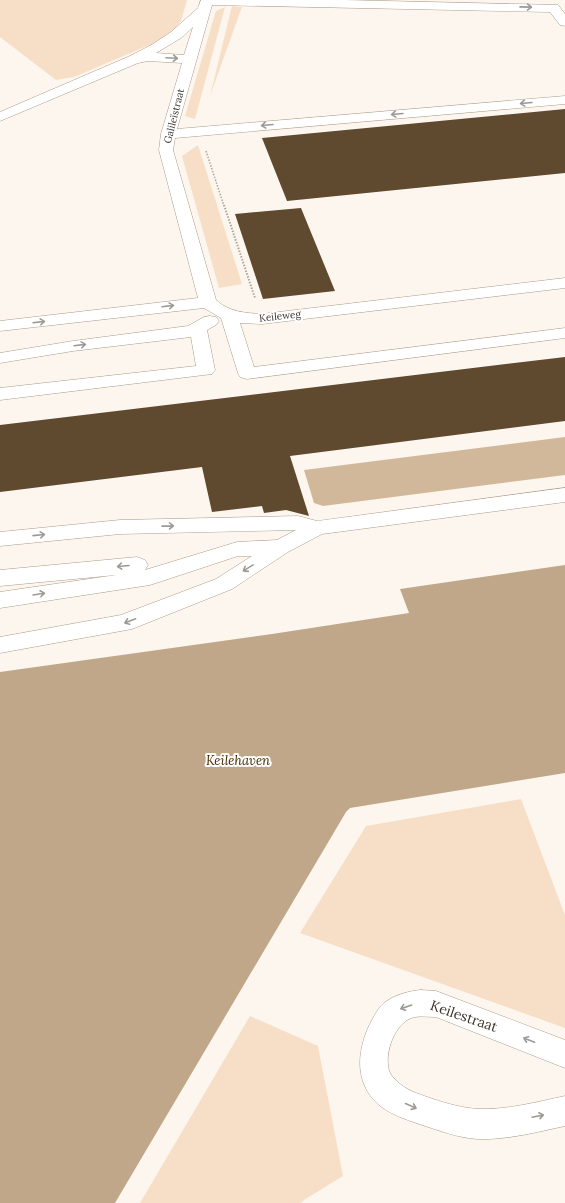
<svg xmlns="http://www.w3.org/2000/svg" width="565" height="1203" font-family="Lora,serif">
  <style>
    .green { fill: #f6dfc6 }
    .forest { fill: #d1b89b }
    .water { fill: #c0a78a }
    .building { fill: #5f492f }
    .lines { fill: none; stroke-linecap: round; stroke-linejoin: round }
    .minor-casing { stroke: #ab9a87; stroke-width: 1 }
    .path-far1 { stroke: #aca59d; stroke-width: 1.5; stroke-dasharray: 1.5 1.5; stroke-linecap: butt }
    .path { stroke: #aca59d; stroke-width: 2; stroke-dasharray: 1.5 1.5; stroke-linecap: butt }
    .minor { fill: #fff; fill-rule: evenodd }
    .oneway { stroke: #9d9a96 }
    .labels { text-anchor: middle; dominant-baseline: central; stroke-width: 4; stroke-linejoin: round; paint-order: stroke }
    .far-street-label { font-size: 10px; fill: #3b342c; stroke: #fff }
    .water-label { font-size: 13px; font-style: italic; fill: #462b05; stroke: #fff }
    .near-street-label { font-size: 14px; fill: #3b342c; stroke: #fff }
  </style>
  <rect width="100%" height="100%" fill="#fdf6ee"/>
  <g class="green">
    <path d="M 0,0 L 187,0 L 181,21 L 176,28 L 154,43 L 74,77 L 56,80 L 0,37 Z"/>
    <path d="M 232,6 L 242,7 L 210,96 Z"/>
    <path d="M 225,7 L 195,119 L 185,116 L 216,11 Z"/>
    <path d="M 198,145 L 242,284 L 219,288 L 182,156 Z"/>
    <path d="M 521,799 L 565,915 L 565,1028 L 300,933 L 366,826 Z"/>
    <path d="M 250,1016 L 318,1046 L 343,1176 L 304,1200 L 301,1203 L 140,1203 Z"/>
  </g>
  <path class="forest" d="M 565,437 L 565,475 L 323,506 L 314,503 L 304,470 Z"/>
  <path class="water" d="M 565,565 L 565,773 L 350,808 L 346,812 L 115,1203 L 0,1203 L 0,672 L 272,634 L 409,613 L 400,589 Z"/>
  <g class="building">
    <path d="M 565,109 L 565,173 L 287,201 L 262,138 Z"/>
    <path d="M 301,208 L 335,291 L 263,299 L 235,214 Z"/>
    <path d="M 565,357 L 565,421 L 290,456 L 309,516 L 286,510 L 264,513 L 262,506 L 212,512 L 202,467 L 0,492 L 0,425 Z"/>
  </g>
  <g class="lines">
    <defs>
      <g id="minor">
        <path d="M 201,0 L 344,0 L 558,5 L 565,14 L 565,26 L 560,25 L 550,12 L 212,5 L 177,129 L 565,96 L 565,104 L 175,138 L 173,150 L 216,300 C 229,312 245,313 262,314 L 565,278 L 565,288 L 262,324 L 240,323 L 254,367 L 565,328 L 565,338 L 247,379 L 240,377 L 238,373 L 221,318 L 204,308 L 0,331 L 0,321 L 198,298 L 159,150 L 161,134 L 182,63 L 148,61 L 138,63 L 0,121 L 0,112 L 130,56 L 153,44 L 171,32 L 198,8 ZM 193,27 L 184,55 L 156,53 L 181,38 Z"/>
        <path d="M 210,316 L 216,317 L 219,321 L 216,325 L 207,330 L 215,370 L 212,374 L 0,400 L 0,388 L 196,366 L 191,337 L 73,351 L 0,363 L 0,353 L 73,341 L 188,326 L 204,317 Z"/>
        <path d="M 565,488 L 565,502 L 322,534 L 288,552 L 232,589 L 132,629 L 0,653 L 0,637 L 121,615 L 216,579 L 252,556 L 238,556 L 150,585 L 0,608 L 0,592 L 116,575 L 0,586 L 0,570 L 137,557 L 145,560 L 148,565 L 145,570 L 237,542 L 277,540 L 296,530 L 120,534 L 0,546 L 0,532 L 120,520 L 298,516 L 317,521 Z"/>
        <path d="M 421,990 L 436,991 L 565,1040 L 565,1068 L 436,1017 C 427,1017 417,1015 409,1019 C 393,1027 383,1057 390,1073 C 392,1077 397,1081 400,1084 C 410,1092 422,1095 433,1099 C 448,1104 463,1108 478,1109 C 507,1110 537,1102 565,1096 L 565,1126 C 537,1132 507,1140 478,1139 C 458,1138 438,1130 419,1124 C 405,1119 389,1114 378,1104 C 355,1083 357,1054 368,1028 C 372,1020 377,1009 384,1003 C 394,995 409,991 421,990 Z"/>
      </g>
    </defs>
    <use href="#minor" class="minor-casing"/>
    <path class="path-far1" d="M 206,151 L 224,206"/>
    <path class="path" d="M 224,205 L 255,298"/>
    <use href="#minor" class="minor"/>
  </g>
  <defs><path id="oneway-shaft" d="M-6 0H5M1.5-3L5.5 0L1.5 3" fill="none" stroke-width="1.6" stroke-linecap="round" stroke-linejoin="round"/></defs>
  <g class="oneway">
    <use href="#oneway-shaft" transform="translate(526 7) rotate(1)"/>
    <use href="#oneway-shaft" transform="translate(172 58) rotate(3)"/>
    <use href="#oneway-shaft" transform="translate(526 103) rotate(175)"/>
    <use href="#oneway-shaft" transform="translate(397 114) rotate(175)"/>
    <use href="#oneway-shaft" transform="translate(267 125) rotate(175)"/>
    <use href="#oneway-shaft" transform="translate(168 306) rotate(-7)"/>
    <use href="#oneway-shaft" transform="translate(39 322) rotate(-7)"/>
    <use href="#oneway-shaft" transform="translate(80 345) rotate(-7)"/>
    <use href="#oneway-shaft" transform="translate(168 526) rotate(-1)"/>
    <use href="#oneway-shaft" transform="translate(39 535) rotate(-6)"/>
    <use href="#oneway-shaft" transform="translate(123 566) rotate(175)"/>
    <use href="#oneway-shaft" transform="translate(248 568) rotate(148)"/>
    <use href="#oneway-shaft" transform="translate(39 594) rotate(-9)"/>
    <use href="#oneway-shaft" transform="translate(130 621) rotate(159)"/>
    <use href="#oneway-shaft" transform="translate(406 1007) rotate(161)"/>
    <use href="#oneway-shaft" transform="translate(529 1040) rotate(-159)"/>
    <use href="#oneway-shaft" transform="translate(411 1106) rotate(24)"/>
    <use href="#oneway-shaft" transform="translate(538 1116) rotate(-12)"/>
  </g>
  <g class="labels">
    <g class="far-street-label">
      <text transform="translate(174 116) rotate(-76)">Galileïstraat</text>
      <text transform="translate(280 316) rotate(-6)">Keileweg</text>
    </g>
    <g class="water-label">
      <text x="238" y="760">Keilehaven</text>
    </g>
    <g class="near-street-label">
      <text transform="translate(464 1016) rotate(19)">Keilestraat</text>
    </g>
  </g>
</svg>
